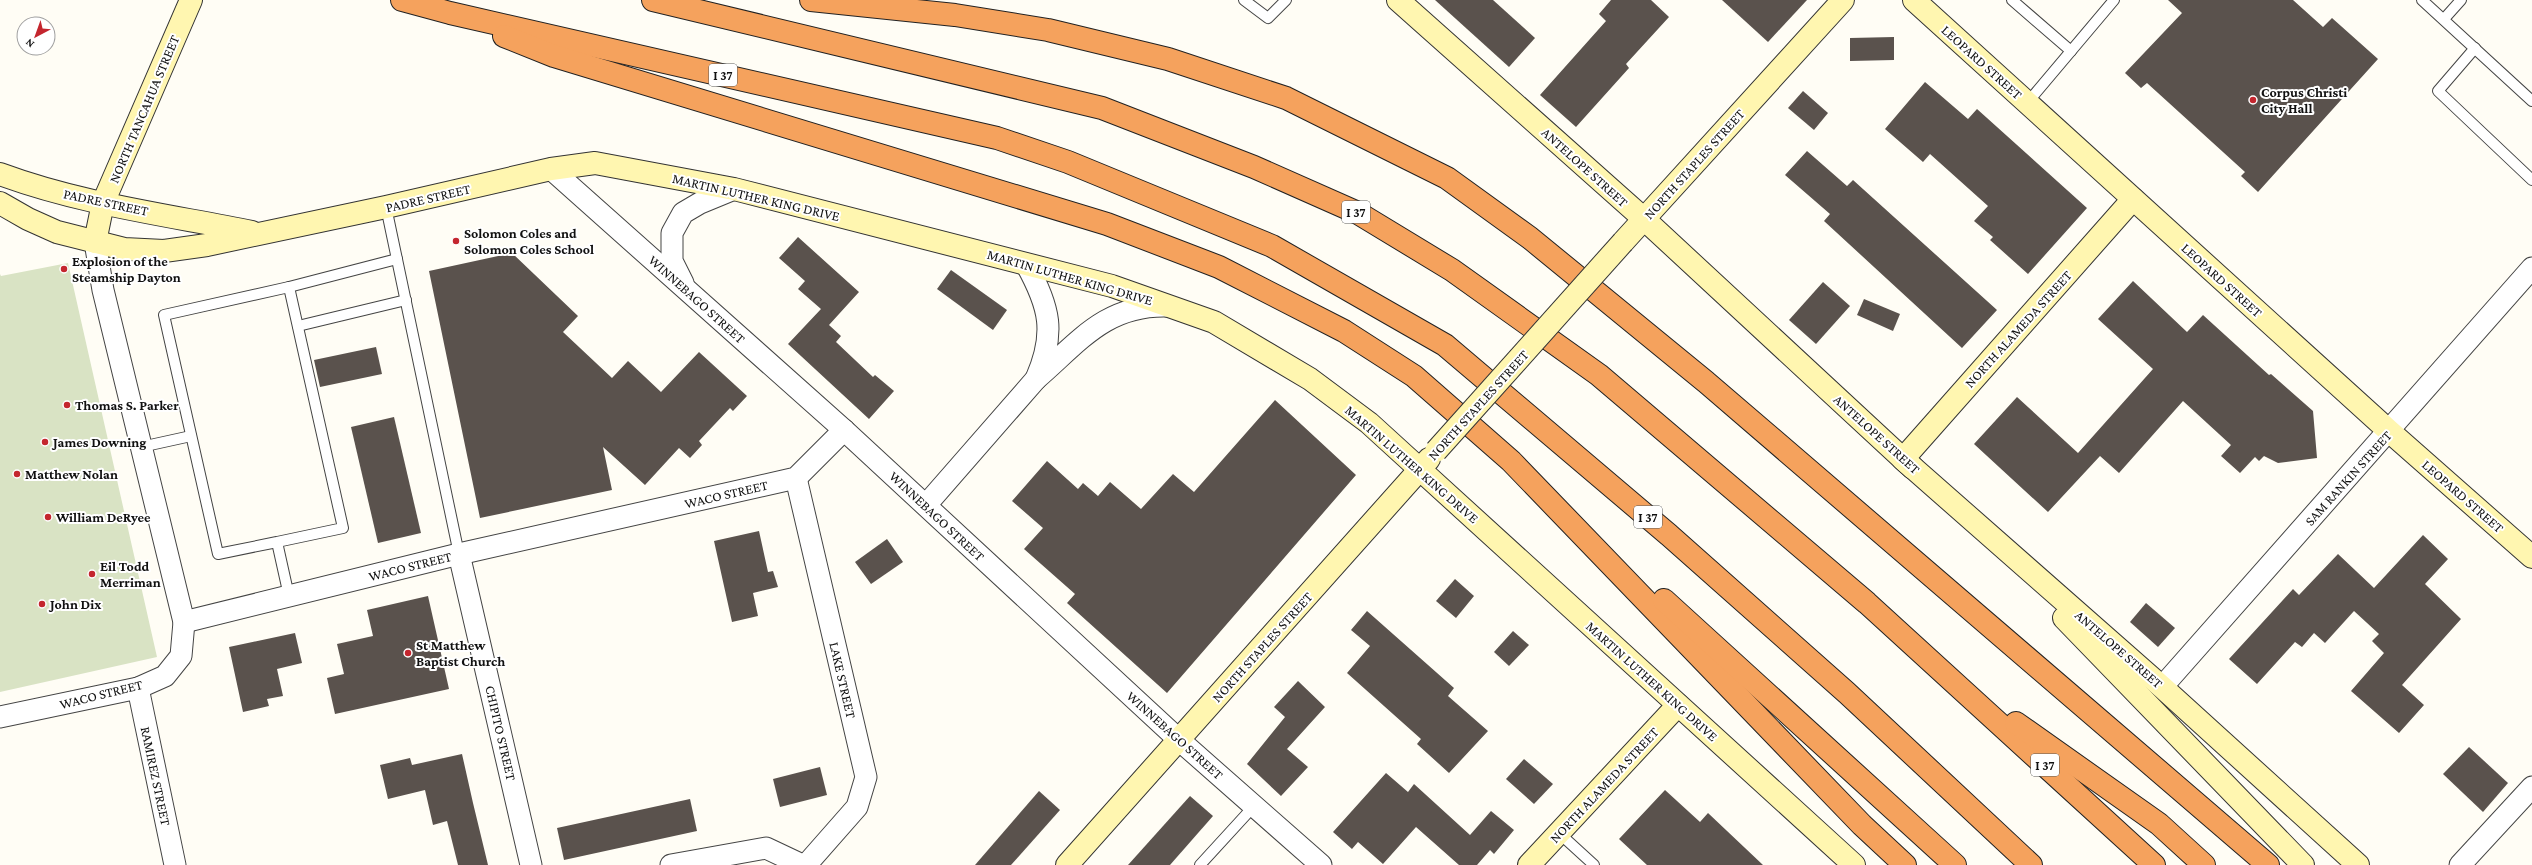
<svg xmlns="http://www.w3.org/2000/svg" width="2532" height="865" font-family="'Crimson Pro',serif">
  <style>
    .cemetery { fill: #d9e3c4 }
    .building { fill: #5a524d }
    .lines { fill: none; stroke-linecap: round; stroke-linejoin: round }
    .lane-casing { stroke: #444; stroke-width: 12 }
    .street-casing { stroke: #444; stroke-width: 23 }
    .secondary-casing { stroke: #333; stroke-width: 24 }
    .highway-casing { stroke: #222; stroke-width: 24 }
    .lane { stroke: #fff; stroke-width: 10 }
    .street { stroke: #fff; stroke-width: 21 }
    .secondary { stroke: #fff6b0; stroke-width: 22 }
    .highway { stroke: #f5a25d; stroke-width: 22 }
    .secondary-bridge-casing { stroke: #333; stroke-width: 24; stroke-linecap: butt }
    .secondary-bridge { stroke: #fff6b0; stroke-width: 22 }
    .poi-dot { fill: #c4262e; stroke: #fff; stroke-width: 1.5 }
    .labels { text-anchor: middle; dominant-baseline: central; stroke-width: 4; stroke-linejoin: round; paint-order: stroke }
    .shield { fill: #fff; stroke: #585858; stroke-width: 1 }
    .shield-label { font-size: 13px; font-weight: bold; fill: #111 }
    .street-label { font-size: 14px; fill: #111; stroke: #fff }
    .poi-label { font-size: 14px; font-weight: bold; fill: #111; stroke: #fff; text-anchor: start }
  </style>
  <rect width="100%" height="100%" fill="#fffdf5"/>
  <path class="cemetery" d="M 68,263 L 157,657 L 0,692 L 0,274 L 1,276 Z"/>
  <g class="building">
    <path d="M 1435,0 L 1493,0 L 1535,38 L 1509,67 Z"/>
    <path d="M 1611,0 L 1651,0 L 1669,17 L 1626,64 L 1629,68 L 1576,127 L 1540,95 L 1606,21 L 1599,14 Z"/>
    <path d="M 1722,0 L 1807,0 L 1768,42 Z"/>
    <path d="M 2168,0 L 2293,0 L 2323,27 L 2332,18 L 2378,59 L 2258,192 L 2241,176 L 2245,172 L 2147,83 L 2141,88 L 2125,73 L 2182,13 Z"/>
    <path d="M 1894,37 L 1894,60 L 1850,61 L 1850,38 Z"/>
    <path d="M 1925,82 L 1968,119 L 1977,109 L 2087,208 L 2028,274 L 1990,240 L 1993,237 L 1974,221 L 1988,206 L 1930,154 L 1923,162 L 1885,129 Z"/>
    <path d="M 1803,91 L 1828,113 L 1814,130 L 1788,108 Z"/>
    <path d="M 1807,151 L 1847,186 L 1853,180 L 1997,310 L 1962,348 L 1824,221 L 1830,214 L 1785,175 Z"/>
    <path d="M 798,237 L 859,292 L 829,325 L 841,336 L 836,342 L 873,377 L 875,375 L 894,391 L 869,419 L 788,344 L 821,309 L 798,289 L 805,281 L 779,258 Z"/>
    <path d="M 512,253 L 578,316 L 563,332 L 612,378 L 628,361 L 661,392 L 699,352 L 747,396 L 733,411 L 730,408 L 699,441 L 702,445 L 690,458 L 679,448 L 645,485 L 603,447 L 612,490 L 480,518 L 429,271 Z"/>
    <path d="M 951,270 L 1007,310 L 993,330 L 937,289 Z"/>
    <path d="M 2133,281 L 2187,332 L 2203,315 L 2269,375 L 2271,374 L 2313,411 L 2317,458 L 2278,463 L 2264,456 L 2259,461 L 2255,457 L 2240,473 L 2221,456 L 2231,445 L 2183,401 L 2119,473 L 2100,456 L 2048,512 L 1974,444 L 2017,397 L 2078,453 L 2153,369 L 2098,319 Z"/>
    <path d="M 1823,282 L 1850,306 L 1816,344 L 1789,320 Z"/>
    <path d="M 1864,299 L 1900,314 L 1893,331 L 1857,315 Z"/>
    <path d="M 376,347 L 382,374 L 320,387 L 314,360 Z"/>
    <path d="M 1275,400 L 1356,475 L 1167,693 L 1067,603 L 1075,594 L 1024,549 L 1043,528 L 1012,501 L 1047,461 L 1078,489 L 1083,483 L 1098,496 L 1110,482 L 1141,509 L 1173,474 L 1194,492 Z"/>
    <path d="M 394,417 L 421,533 L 378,543 L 351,427 Z"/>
    <path d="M 759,531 L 768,572 L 773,571 L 778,587 L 753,593 L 758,616 L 732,622 L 714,541 Z"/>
    <path d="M 2423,535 L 2448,559 L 2425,584 L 2461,619 L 2402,685 L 2424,705 L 2399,733 L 2351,691 L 2384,653 L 2372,641 L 2379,634 L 2354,611 L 2325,643 L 2314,633 L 2302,647 L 2295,642 L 2257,684 L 2229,659 L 2293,589 L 2299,595 L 2338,554 L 2374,588 Z"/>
    <path d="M 887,539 L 903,562 L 871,584 L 855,562 Z"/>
    <path d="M 1455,579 L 1474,596 L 1456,618 L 1436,601 Z"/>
    <path d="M 428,596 L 449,689 L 335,714 L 327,678 L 344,674 L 337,644 L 373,636 L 367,610 Z"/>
    <path d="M 2146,603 L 2175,628 L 2158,647 L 2130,622 Z"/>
    <path d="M 1367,611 L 1454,688 L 1448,696 L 1488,731 L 1449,773 L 1417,744 L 1421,739 L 1347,673 L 1370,646 L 1351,630 Z"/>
    <path d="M 1513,631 L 1529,645 L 1509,666 L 1494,652 Z"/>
    <path d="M 295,633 L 302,663 L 277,669 L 283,696 L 267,699 L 269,706 L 243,712 L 229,647 Z"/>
    <path d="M 1298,681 L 1325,707 L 1287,749 L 1308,767 L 1281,796 L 1247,764 L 1285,717 L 1274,707 Z"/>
    <path d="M 2469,747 L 2508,783 L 2483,812 L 2443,774 Z"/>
    <path d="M 462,754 L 473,803 L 488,865 L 458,865 L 447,821 L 433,825 L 425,790 L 388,799 L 380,765 L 410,758 L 412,765 Z"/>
    <path d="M 1524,759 L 1553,784 L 1534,804 L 1506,779 Z"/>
    <path d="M 820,767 L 827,795 L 780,807 L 773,779 Z"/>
    <path d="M 1386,773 L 1408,792 L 1414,784 L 1470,835 L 1491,811 L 1514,830 L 1494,854 L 1490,850 L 1477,865 L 1459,865 L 1416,827 L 1383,864 L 1358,842 L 1352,849 L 1333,832 Z"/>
    <path d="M 1665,790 L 1700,822 L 1708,813 L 1763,865 L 1647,865 L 1619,839 Z"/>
    <path d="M 1039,791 L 1060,810 L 1011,865 L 975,865 Z"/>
    <path d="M 1190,796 L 1213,816 L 1170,865 L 1128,865 Z"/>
    <path d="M 690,799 L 697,831 L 564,860 L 557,828 Z"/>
  </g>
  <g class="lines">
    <defs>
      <g id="lane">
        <path d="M 1244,0 L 1268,18 L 1286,0"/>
        <path d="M 2012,0 L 2071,51"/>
        <path d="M 2422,0 L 2532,101"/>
        <path d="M 2444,19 L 2461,0"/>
        <path d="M 2475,48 L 2438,91 L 2532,180"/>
        <path d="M 2028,102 L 2114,0"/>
        <path d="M 386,207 L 459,554"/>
        <path d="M 289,287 L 397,259"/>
        <path d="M 298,326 L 406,300"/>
        <path d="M 141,447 L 191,436"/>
        <path d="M 277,542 L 218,554 L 164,315 L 289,287 L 343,528 L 277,542 L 289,596"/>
        <path d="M 1559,833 L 1594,865"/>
        <path d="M 1200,865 L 1254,806"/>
      </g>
      <g id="street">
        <path d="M 551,169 L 844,430 L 1178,739 L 1321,865"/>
        <path d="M 1026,264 C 1050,307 1056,333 1036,379 C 1079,342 1105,305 1166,306"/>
        <path d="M 683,283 L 672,261 L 672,233 L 683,213 L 700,203 L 734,189"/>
        <path d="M 796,478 L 866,777 L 857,807 L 806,865"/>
        <path d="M 926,505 L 1036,379"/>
        <path d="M 459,554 L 531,865"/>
        <path d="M 184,622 L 459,554 L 796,478 L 844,430"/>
        <path d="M 2162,687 L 2532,268"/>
        <path d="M 138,688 L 175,865"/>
        <path d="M 0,717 L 138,688 L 165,676 L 181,656 L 184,622 L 103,290 L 95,242"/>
        <path d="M 671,865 L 766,848 L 802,865"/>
        <path d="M 2460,865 L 2532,787"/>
      </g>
      <g id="secondary">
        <path d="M 1398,0 L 1644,219 L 1903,459 L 2162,687 L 2358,865"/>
        <path d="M 1914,0 L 2389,431 L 2532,557"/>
        <path d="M 0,174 C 81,204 168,215 252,232"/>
        <path d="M 0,203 L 28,219 L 57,232 L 124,249 L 164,251 L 207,245 L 386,207 L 551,169 L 595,163 L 734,189 L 1112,286 L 1214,322 L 1310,379 L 1369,423 L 1854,865"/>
        <path d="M 95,242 L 103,203 L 191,0"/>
        <path d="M 1623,242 L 1843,0"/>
        <path d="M 1913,468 L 1903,459 L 2133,199"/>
        <path d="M 2064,618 L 2303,865"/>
        <path d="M 1067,865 L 1429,459"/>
        <path d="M 1529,865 L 1678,705"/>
      </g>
      <g id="highway">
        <path d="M 402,0 L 450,13 L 997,138 L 1068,162 L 1272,246 L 1445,345 L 1669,535 L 1847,693 L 2031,865"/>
        <path d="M 653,0 L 1102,108 L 1254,167 L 1358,213 L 1452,270 L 1599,375 L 1867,603 L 2154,865"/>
        <path d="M 811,0 L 955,15 L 1048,30 L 1168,59 L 1286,98 L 1447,178 L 1530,238 L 1706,382 L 2268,865"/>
        <path d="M 504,36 L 554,56 L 1107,224 L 1219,267 L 1344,331 L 1414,376 L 1511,461 L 1862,825 L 1905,865"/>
        <path d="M 1664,600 L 1955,865"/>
        <path d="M 2016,723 L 2159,824 L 2204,865"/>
      </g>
    </defs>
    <use href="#lane" class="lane-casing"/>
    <use href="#street" class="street-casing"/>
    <use href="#secondary" class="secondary-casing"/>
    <use href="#highway" class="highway-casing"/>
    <use href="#lane" class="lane"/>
    <use href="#street" class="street"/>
    <use href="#secondary" class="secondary"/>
    <use href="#highway" class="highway"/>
    <defs>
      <path id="secondary-bridge" d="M 1436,451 L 1623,242"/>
    </defs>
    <use href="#secondary-bridge" class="secondary-bridge-casing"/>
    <use href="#secondary-bridge" class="secondary-bridge"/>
  </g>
  <g class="poi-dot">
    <circle cx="2253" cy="100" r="4"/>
    <circle cx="456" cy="241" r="4"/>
    <circle cx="64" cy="269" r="4"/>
    <circle cx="67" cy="405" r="4"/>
    <circle cx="45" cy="442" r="4"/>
    <circle cx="17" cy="474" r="4"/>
    <circle cx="48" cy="517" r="4"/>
    <circle cx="92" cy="574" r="4"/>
    <circle cx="42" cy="604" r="4"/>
    <circle cx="408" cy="653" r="4"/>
  </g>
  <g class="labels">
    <g class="shield">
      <rect x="709" y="64" width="28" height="22" rx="3"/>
      <rect x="1342" y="201" width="28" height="22" rx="3"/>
      <rect x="1634" y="506" width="28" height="22" rx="3"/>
      <rect x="2031" y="754" width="28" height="22" rx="3"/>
    </g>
    <g class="shield-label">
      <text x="723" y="75">I 37</text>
      <text x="1356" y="212">I 37</text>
      <text x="1648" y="517">I 37</text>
      <text x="2045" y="765">I 37</text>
    </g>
    <g class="street-label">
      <text transform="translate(1982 62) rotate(42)">LEOPARD STREET</text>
      <text transform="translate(144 109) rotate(-67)">NORTH TANCAHUA STREET</text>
      <text transform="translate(1694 164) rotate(-48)">NORTH STAPLES STREET</text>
      <text transform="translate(1585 167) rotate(42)">ANTELOPE STREET</text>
      <text transform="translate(756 197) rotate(13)">MARTIN LUTHER KING DRIVE</text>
      <text transform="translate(428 198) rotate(-13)">PADRE STREET</text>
      <text transform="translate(106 202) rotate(12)">PADRE STREET</text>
      <text transform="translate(1070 277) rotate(16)">MARTIN LUTHER KING DRIVE</text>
      <text transform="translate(2222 280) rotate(42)">LEOPARD STREET</text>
      <text transform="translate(697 299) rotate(42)">WINNEBAGO STREET</text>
      <text transform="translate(2018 329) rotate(-48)">NORTH ALAMEDA STREET</text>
      <text transform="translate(1478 405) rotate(-48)">NORTH STAPLES STREET</text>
      <text transform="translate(1877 434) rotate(42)">ANTELOPE STREET</text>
      <text transform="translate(1412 464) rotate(41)">MARTIN LUTHER KING DRIVE</text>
      <text transform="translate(2348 478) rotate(-48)">SAM RANKIN STREET</text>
      <text transform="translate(726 494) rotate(-13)">WACO STREET</text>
      <text transform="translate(2463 496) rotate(41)">LEOPARD STREET</text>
      <text transform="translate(937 516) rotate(43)">WINNEBAGO STREET</text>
      <text transform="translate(410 566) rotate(-14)">WACO STREET</text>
      <text transform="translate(1262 647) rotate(-48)">NORTH STAPLES STREET</text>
      <text transform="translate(2119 649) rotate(41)">ANTELOPE STREET</text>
      <text transform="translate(843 680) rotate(77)">LAKE STREET</text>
      <text transform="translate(1652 681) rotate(42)">MARTIN LUTHER KING DRIVE</text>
      <text transform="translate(101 694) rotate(-14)">WACO STREET</text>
      <text transform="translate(501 733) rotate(77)">CHIPITO STREET</text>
      <text transform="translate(1175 735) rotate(42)">WINNEBAGO STREET</text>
      <text transform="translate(156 776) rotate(78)">RAMIREZ STREET</text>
      <text transform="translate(1604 785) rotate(-47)">NORTH ALAMEDA STREET</text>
    </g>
    <g class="poi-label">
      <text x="2261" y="92">Corpus Christi<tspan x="2261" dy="16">City Hall</tspan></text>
      <text x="464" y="233">Solomon Coles and<tspan x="464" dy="16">Solomon Coles School</tspan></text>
      <text x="72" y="261">Explosion of the<tspan x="72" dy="16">Steamship Dayton</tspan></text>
      <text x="75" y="405">Thomas S. Parker</text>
      <text x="53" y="442">James Downing</text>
      <text x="25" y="474">Matthew Nolan</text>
      <text x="56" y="517">William DeRyee</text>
      <text x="100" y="566">Eil Todd<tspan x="100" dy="16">Merriman</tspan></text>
      <text x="50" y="604">John Dix</text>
      <text x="416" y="645">St Matthew<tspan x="416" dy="16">Baptist Church</tspan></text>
    </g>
  </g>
  <g transform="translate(36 36) rotate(221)"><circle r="19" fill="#ffffff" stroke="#a0a0a0"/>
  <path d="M0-3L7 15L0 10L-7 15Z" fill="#c4262e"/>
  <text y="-6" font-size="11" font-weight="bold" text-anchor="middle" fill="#111111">N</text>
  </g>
</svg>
